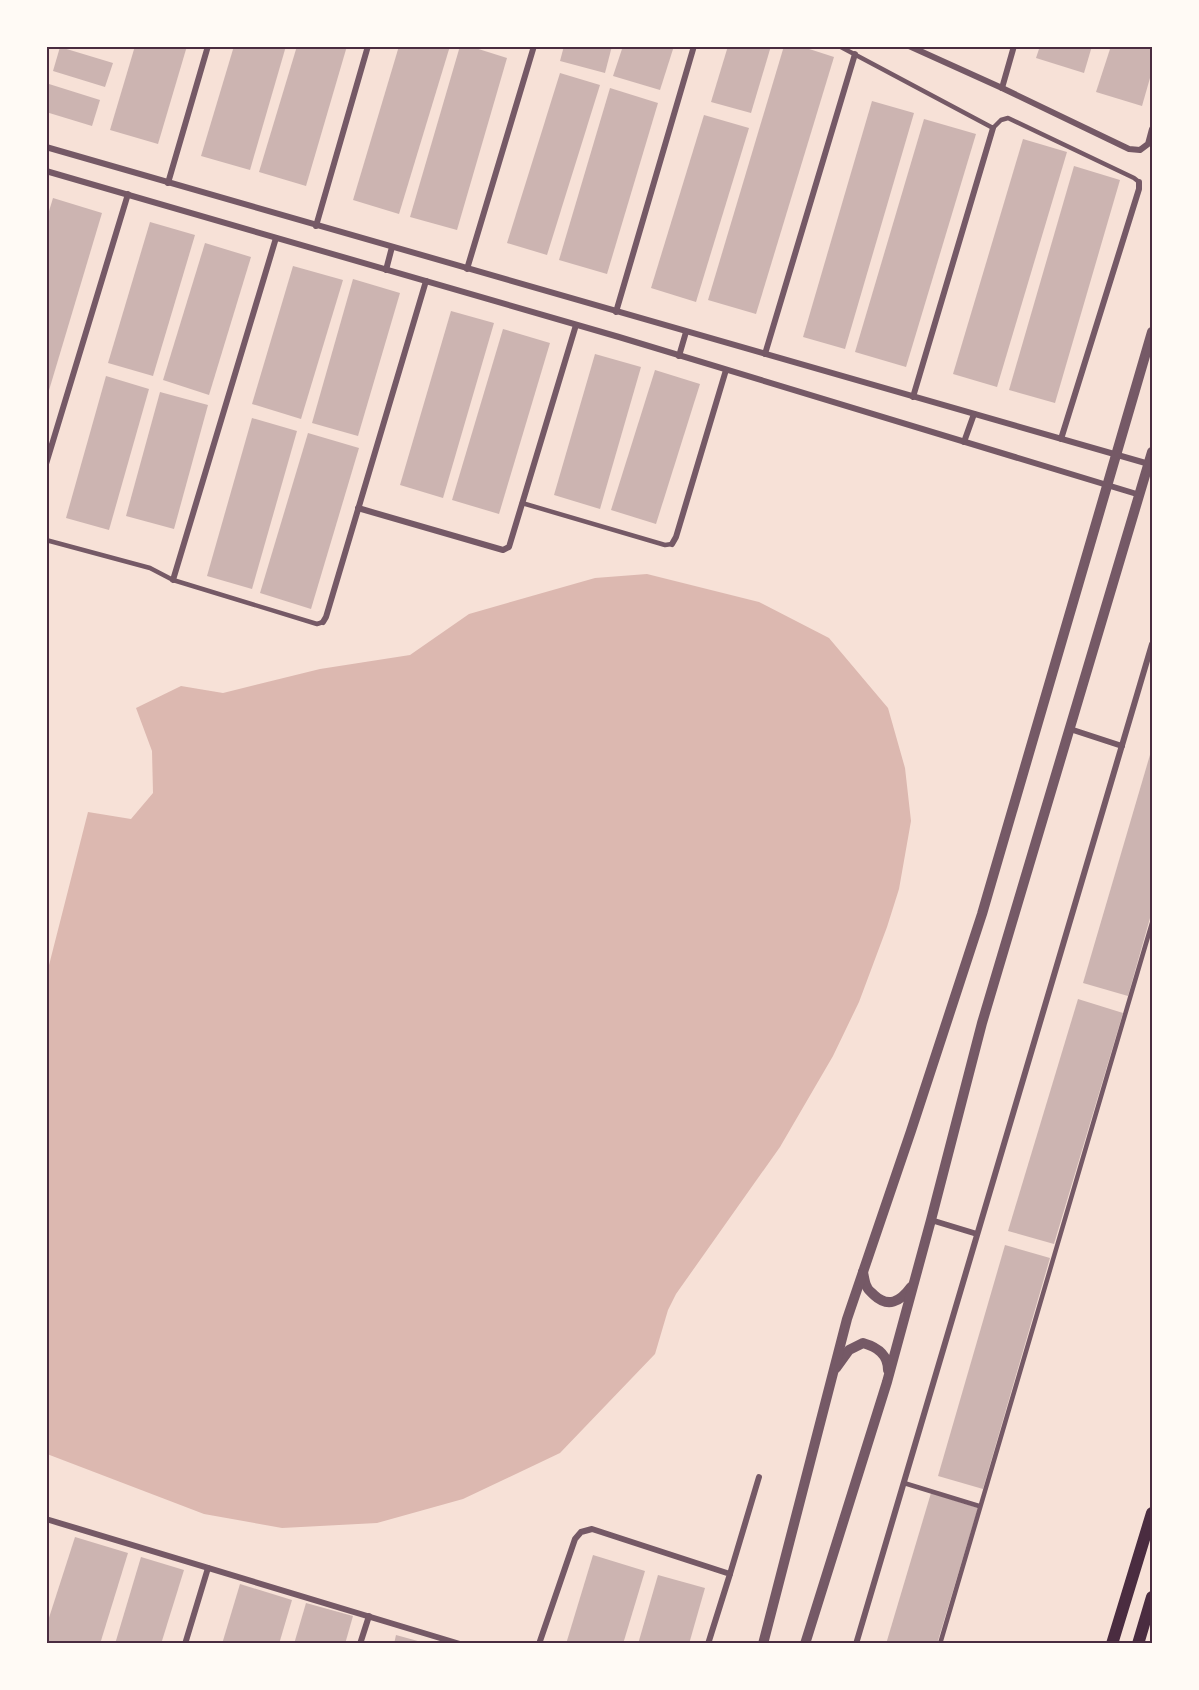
<svg xmlns="http://www.w3.org/2000/svg" width="1199" height="1690" font-family="Cabin,sans-serif">
  <style>
    .water { fill: #dcb8b0 }
    .building { fill: #ccb4b1 }
    .lines { fill: none; stroke-linecap: round; stroke-linejoin: round }
    .service { stroke: #755966; stroke-width: 4.5 }
    .minor { stroke: #755966; stroke-width: 6 }
    .tertiary { stroke: #755966; stroke-width: 10 }
    .secondary { stroke: #4a2c40; stroke-width: 12 }
    .neatline { fill: none; stroke: #4a2c40; stroke-width: 2 }
  </style>
  <rect width="100%" height="100%" fill="#f7e1d7"/>
  <path class="water" d="M 647,574 L 759,602 L 829,638 L 888,708 L 905,768 L 911,821 L 899,889 L 887,927 L 859,1002 L 833,1056 L 780,1147 L 676,1294 L 668,1310 L 655,1354 L 560,1453 L 463,1499 L 377,1523 L 282,1528 L 204,1514 L 47,1454 L 47,973 L 88,812 L 131,819 L 153,793 L 152,751 L 136,708 L 181,686 L 223,693 L 320,669 L 410,655 L 469,614 L 595,578 Z"/>
  <g class="building">
    <path d="M 135,46 L 187,46 L 158,144 L 110,130 Z"/>
    <path d="M 234,46 L 286,46 L 250,170 L 201,156 Z"/>
    <path d="M 297,46 L 347,46 L 306,186 L 259,172 Z"/>
    <path d="M 399,46 L 450,46 L 399,214 L 353,200 Z"/>
    <path d="M 460,46 L 469,46 L 507,58 L 457,230 L 410,217 Z"/>
    <path d="M 564,46 L 612,46 L 605,73 L 560,61 Z"/>
    <path d="M 623,46 L 674,46 L 660,90 L 613,76 Z"/>
    <path d="M 728,46 L 771,46 L 751,113 L 711,102 Z"/>
    <path d="M 784,46 L 800,46 L 834,57 L 756,314 L 708,300 Z"/>
    <path d="M 1040,46 L 1092,46 L 1084,73 L 1036,58 Z"/>
    <path d="M 1111,46 L 1152,46 L 1152,71 L 1142,106 L 1096,92 Z"/>
    <path d="M 60,47 L 113,63 L 105,87 L 53,71 Z"/>
    <path d="M 560,73 L 600,85 L 547,255 L 507,243 Z"/>
    <path d="M 49,84 L 100,100 L 92,126 L 46,112 L 46,91 Z"/>
    <path d="M 610,88 L 658,103 L 607,274 L 559,260 Z"/>
    <path d="M 872,101 L 914,113 L 845,349 L 803,337 Z"/>
    <path d="M 704,115 L 749,128 L 696,302 L 651,288 Z"/>
    <path d="M 924,119 L 976,134 L 906,367 L 855,352 Z"/>
    <path d="M 1023,139 L 1067,152 L 997,387 L 953,374 Z"/>
    <path d="M 1074,166 L 1120,180 L 1055,403 L 1009,390 Z"/>
    <path d="M 53,198 L 102,213 L 47,397 L 46,221 Z"/>
    <path d="M 150,222 L 195,235 L 153,376 L 108,363 Z"/>
    <path d="M 205,243 L 251,257 L 209,395 L 163,380 Z"/>
    <path d="M 293,266 L 343,280 L 301,419 L 252,404 Z"/>
    <path d="M 353,279 L 400,293 L 358,436 L 312,423 Z"/>
    <path d="M 451,311 L 494,323 L 443,498 L 400,485 Z"/>
    <path d="M 503,329 L 550,343 L 499,514 L 452,500 Z"/>
    <path d="M 595,354 L 641,367 L 600,509 L 554,495 Z"/>
    <path d="M 655,370 L 700,384 L 656,524 L 611,510 Z"/>
    <path d="M 106,376 L 149,389 L 109,530 L 66,518 Z"/>
    <path d="M 160,392 L 208,405 L 174,529 L 126,516 Z"/>
    <path d="M 252,418 L 297,431 L 252,589 L 207,576 Z"/>
    <path d="M 308,433 L 359,448 L 311,609 L 260,593 Z"/>
    <path d="M 1152,748 L 1152,911 L 1128,996 L 1083,983 Z"/>
    <path d="M 1078,999 L 1123,1013 L 1054,1244 L 1008,1231 Z"/>
    <path d="M 1005,1245 L 1050,1258 L 983,1489 L 938,1476 Z"/>
    <path d="M 931,1493 L 978,1508 L 937,1644 L 886,1644 Z"/>
    <path d="M 75,1537 L 128,1553 L 100,1644 L 46,1644 L 46,1627 Z"/>
    <path d="M 593,1555 L 645,1571 L 623,1644 L 566,1644 Z"/>
    <path d="M 141,1557 L 184,1570 L 161,1644 L 115,1644 Z"/>
    <path d="M 658,1575 L 705,1588 L 689,1644 L 638,1644 Z"/>
    <path d="M 240,1584 L 292,1600 L 279,1644 L 222,1644 Z"/>
    <path d="M 306,1603 L 353,1616 L 345,1644 L 294,1644 Z"/>
    <path d="M 396,1635 L 425,1643 L 425,1644 L 394,1644 Z"/>
  </g>
  <g class="lines">
    <g class="service">
      <path d="M 839,46 L 993,128 L 1001,120 L 1008,118 L 1134,178 L 1139,182"/>
      <path d="M 522,503 L 665,545 L 672,544"/>
      <path d="M 46,540 L 150,568 L 173,580 L 317,624 L 323,622"/>
      <path d="M 904,1483 L 979,1506"/>
      <path d="M 940,1644 L 1152,923"/>
    </g>
    <g class="minor">
      <path d="M 909,46 L 1002,88 L 1129,149 L 1140,150 L 1148,144 L 1152,129"/>
      <path d="M 1002,88 L 1014,46"/>
      <path d="M 46,147 L 1149,464"/>
      <path d="M 46,171 L 619,337 L 1140,495"/>
      <path d="M 168,183 L 208,46"/>
      <path d="M 316,226 L 368,46"/>
      <path d="M 467,269 L 534,46"/>
      <path d="M 386,270 L 392,247"/>
      <path d="M 616,312 L 694,46"/>
      <path d="M 765,354 L 855,54"/>
      <path d="M 679,356 L 686,332"/>
      <path d="M 913,397 L 993,128"/>
      <path d="M 1061,439 L 1139,189 L 1139,182"/>
      <path d="M 964,442 L 974,414"/>
      <path d="M 46,464 L 128,194"/>
      <path d="M 358,508 L 503,550 L 509,547 L 576,325"/>
      <path d="M 672,544 L 676,537 L 726,370"/>
      <path d="M 173,580 L 276,238"/>
      <path d="M 323,622 L 326,617 L 426,281"/>
      <path d="M 1070,729 L 1122,746"/>
      <path d="M 931,1220 L 977,1234"/>
      <path d="M 46,1519 L 460,1644"/>
      <path d="M 730,1574 L 759,1477"/>
      <path d="M 185,1644 L 208,1568"/>
      <path d="M 360,1644 L 369,1616"/>
      <path d="M 539,1644 L 575,1539 L 581,1532 L 592,1529 L 730,1574 L 708,1644"/>
      <path d="M 856,1644 L 1152,644"/>
    </g>
    <g class="tertiary">
      <path d="M 863,1272 C 864,1277 865,1284 867,1287 C 868,1290 871,1292 874,1295 C 888,1308 900,1302 911,1287"/>
      <path d="M 836,1368 L 849,1350 L 863,1343 C 877,1347 888,1354 888,1370"/>
      <path d="M 763,1644 L 847,1319 L 911,1131 L 982,914 L 1152,332"/>
      <path d="M 805,1644 L 887,1382 L 931,1220 L 982,1023 L 1152,452"/>
    </g>
    <g class="secondary">
      <path d="M 1112,1644 L 1152,1513"/>
      <path d="M 1138,1644 L 1152,1597"/>
    </g>
  </g>
  <rect width="1199" height="1690" fill="none" stroke="#fffaf5" stroke-width="96"/>
  <rect x="48" y="48" width="1103" height="1594" class="neatline"/>
</svg>
